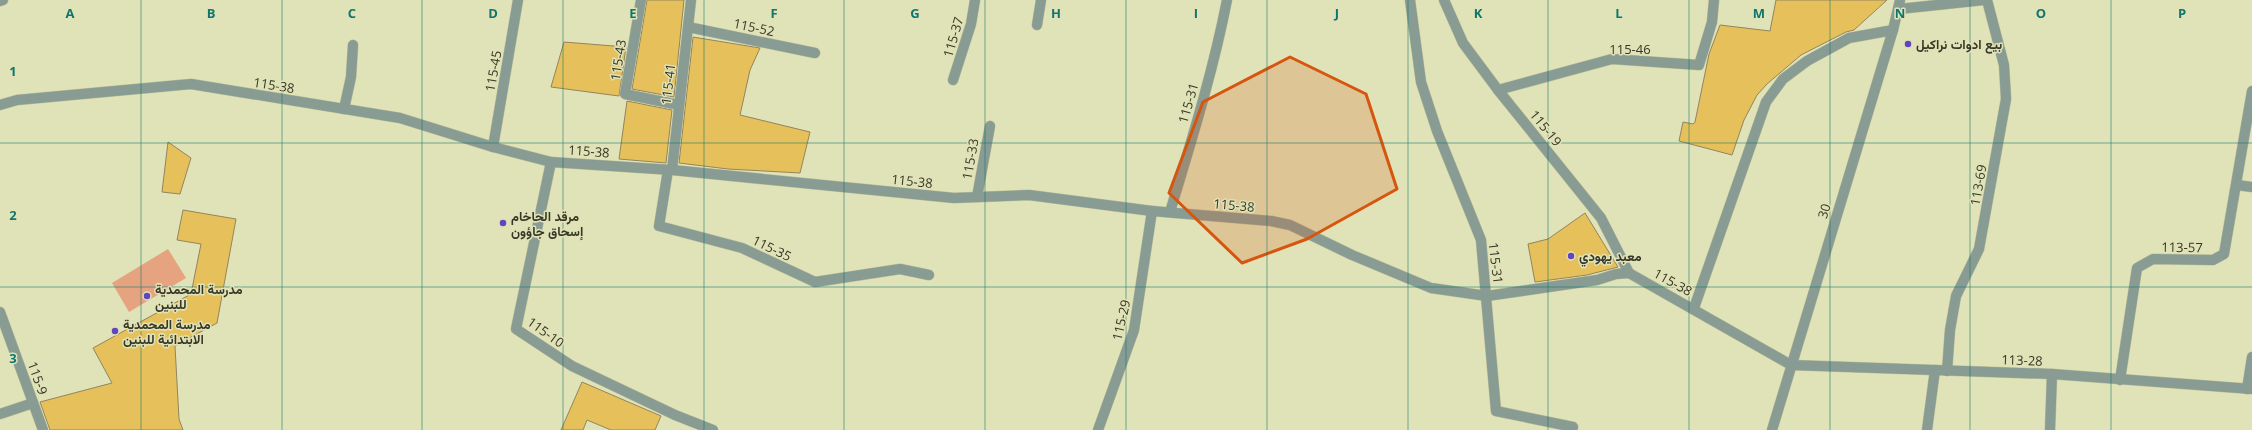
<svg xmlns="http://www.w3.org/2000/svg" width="2252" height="430" font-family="'Open Sans',Vazirmatn,sans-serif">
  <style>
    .green { fill: #e5a37f }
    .building { fill: #e6c15b; stroke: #93845e }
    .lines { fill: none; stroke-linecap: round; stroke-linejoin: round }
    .service-casing { stroke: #bec09a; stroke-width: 11 }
    .service { stroke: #889c94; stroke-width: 10 }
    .marked { fill: #d6560f; fill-opacity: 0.2; stroke: #d6560f; stroke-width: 3; stroke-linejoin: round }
    .grid { fill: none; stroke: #0f766e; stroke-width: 1; stroke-opacity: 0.55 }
    .poi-dot { fill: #6245be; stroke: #e0e2b7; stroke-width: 1.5 }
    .labels { text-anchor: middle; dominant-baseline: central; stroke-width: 3; stroke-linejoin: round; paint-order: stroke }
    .street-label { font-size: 13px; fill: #363726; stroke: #e0e2b7 }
    .poi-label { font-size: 13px; font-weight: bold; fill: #363726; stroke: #e0e2b7; text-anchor: start }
    .grid-label { font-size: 13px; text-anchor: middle; font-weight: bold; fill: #0f766e; stroke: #e0e2b7; stroke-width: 3; stroke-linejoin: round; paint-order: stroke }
  </style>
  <rect width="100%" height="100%" fill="#e0e2b7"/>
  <path class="green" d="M 168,249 L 186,278 L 129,312 L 112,283 Z"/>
  <g class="building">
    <path d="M 647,0 L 684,0 L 674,97 L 632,89 Z"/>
    <path d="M 1776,0 L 1887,0 L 1854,30 L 1846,32 L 1801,55 L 1767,84 L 1757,95 L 1744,120 L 1732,155 L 1679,141 L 1683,122 L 1693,124 L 1695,122 L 1709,54 L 1720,25 L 1770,31 Z"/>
    <path d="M 693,37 L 760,48 L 750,70 L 740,115 L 810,132 L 800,173 L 728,169 L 679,163 Z"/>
    <path d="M 564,42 L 626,47 L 619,96 L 551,87 Z"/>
    <path d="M 627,101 L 672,110 L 666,163 L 619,159 Z"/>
    <path d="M 168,142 L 191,158 L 180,194 L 162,192 Z"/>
    <path d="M 183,210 L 236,219 L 217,323 L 175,346 L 179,419 L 183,430 L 50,430 L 40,402 L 112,383 L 93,348 L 191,294 L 201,244 L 177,240 Z"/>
    <path d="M 1585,213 L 1618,267 L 1587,275 L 1535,282 L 1528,244 L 1548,239 Z"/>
    <path d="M 582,382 L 661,416 L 655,430 L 611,430 L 587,420 L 583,430 L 561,430 Z"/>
  </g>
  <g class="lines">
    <defs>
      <g id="service">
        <path d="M 641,0 L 625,94 L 679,105"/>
        <path d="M 1410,0 L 1421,82 L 1437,131 L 1481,240 L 1496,411 L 1573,427 L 1572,430"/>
        <path d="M 1444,0 L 1463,43 L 1498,90 L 1601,218 L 1629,273"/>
        <path d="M 0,1 L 3,0"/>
        <path d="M 1899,9 L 1984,0"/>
        <path d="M 1037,25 L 1041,0"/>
        <path d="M 688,27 L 815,53"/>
        <path d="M 953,80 L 971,24 L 975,0"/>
        <path d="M 1498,90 L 1612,59 L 1699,65 L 1712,22 L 1714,0"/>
        <path d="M 0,105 L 17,100 L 191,84 L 400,118 L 493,147 L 551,162 L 672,170 L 954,198 L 1029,195 L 1152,211 L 1271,221 L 1290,225 L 1352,255 L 1431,288 L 1487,296 L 1597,280 L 1616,274 L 1629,273 L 1791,365 L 2052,374 L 2252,389"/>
        <path d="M 344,109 L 351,77 L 353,45"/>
        <path d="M 493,147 L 518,0"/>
        <path d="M 551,162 L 516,329 L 572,366 L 675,415 L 713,430"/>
        <path d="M 668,170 L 659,226 L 742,248 L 815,282 L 900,269 L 929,275"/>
        <path d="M 672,170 L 691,0"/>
        <path d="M 2237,185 L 2252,187"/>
        <path d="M 977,197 L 990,126"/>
        <path d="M 1170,212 C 1191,142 1213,72 1227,0"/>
        <path d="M 1694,308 L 1766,102 L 1783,79 L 1807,61 L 1849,38 L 1893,30"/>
        <path d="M 0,312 L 43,430"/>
        <path d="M 1947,371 L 1950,330 L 1956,296 L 1979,249 L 2006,99 L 2004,65 L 1987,0"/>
        <path d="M 2120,380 L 2137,268 L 2153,259 L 2213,260 L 2224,254 L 2252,91"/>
        <path d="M 2247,389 L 2252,357"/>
        <path d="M 0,414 L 33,403"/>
        <path d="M 1098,430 L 1134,330 L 1152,211"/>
        <path d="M 1772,430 L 1893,30 L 1900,0"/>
        <path d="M 1927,430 L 1935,370"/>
        <path d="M 2050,430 L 2052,374"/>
      </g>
    </defs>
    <use href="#service" class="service-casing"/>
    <use href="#service" class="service"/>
  </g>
  <path class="marked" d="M 1290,57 L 1366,94 L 1397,189 L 1307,239 L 1242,263 L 1169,193 L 1203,102 Z"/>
  <path class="grid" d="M 141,0 L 141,430M 282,0 L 282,430M 422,0 L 422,430M 563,0 L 563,430M 704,0 L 704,430M 844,0 L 844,430M 985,0 L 985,430M 1126,0 L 1126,430M 1267,0 L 1267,430M 1408,0 L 1408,430M 1548,0 L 1548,430M 1689,0 L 1689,430M 1830,0 L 1830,430M 1970,0 L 1970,430M 2111,0 L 2111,430M 0,143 L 2252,143M 0,287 L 2252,287"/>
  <g class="poi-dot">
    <circle cx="1908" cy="44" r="4"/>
    <circle cx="503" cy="223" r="4"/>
    <circle cx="1571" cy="256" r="4"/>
    <circle cx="147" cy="296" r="4"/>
    <circle cx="115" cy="331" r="4"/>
  </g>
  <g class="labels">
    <g class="street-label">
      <text transform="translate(754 27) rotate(12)">115-52</text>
      <text transform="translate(953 37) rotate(-74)">115-37</text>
      <text x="1630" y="49">115-46</text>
      <text transform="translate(618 60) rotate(-81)">115-43</text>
      <text transform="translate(493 71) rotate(-80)">115-45</text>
      <text transform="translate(668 84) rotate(-83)">115-41</text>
      <text transform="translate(274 85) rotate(9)">115-38</text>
      <text transform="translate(1188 103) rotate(-74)">115-31</text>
      <text transform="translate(1546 128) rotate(51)">115-19</text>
      <text transform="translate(589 151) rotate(4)">115-38</text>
      <text transform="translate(970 159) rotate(-80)">115-33</text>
      <text transform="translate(912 181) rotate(6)">115-38</text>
      <text transform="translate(1978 185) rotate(-80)">113-69</text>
      <text transform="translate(1234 205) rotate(5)">115-38</text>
      <text transform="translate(1824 211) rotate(-73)">30</text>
      <text transform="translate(2182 247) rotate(1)">113-57</text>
      <text transform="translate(772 248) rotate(26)">115-35</text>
      <text transform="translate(1496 263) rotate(83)">115-31</text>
      <text transform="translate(1673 282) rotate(29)">115-38</text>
      <text transform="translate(1121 320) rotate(-77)">115-29</text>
      <text transform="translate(546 332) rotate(36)">115-10</text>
      <text transform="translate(2022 360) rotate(2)">113-28</text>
      <text transform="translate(38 378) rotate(70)">115-9</text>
    </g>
    <g class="poi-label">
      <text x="1916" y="44">بيع ادوات نراكيل</text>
      <text x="511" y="216">مرقد الحاخام<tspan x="511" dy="15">إسحاق جاؤون</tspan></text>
      <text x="1579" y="256">معبد يهودي</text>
      <text x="155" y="289">مدرسة المحمدية<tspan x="155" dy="15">للبنين</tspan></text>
      <text x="123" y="324">مدرسة المحمدية<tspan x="123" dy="15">الابتدائية للبنين</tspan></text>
    </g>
  </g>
  <g class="grid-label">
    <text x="70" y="18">A</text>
    <text x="211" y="18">B</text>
    <text x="352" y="18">C</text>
    <text x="493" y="18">D</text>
    <text x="633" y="18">E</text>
    <text x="774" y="18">F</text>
    <text x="915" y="18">G</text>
    <text x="1056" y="18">H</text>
    <text x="1196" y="18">I</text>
    <text x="1337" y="18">J</text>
    <text x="1478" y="18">K</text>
    <text x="1619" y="18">L</text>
    <text x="1759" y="18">M</text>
    <text x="1900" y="18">N</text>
    <text x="2041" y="18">O</text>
    <text x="2182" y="18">P</text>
    <text x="13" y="76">1</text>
    <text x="13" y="220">2</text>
    <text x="13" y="363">3</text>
  </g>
</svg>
